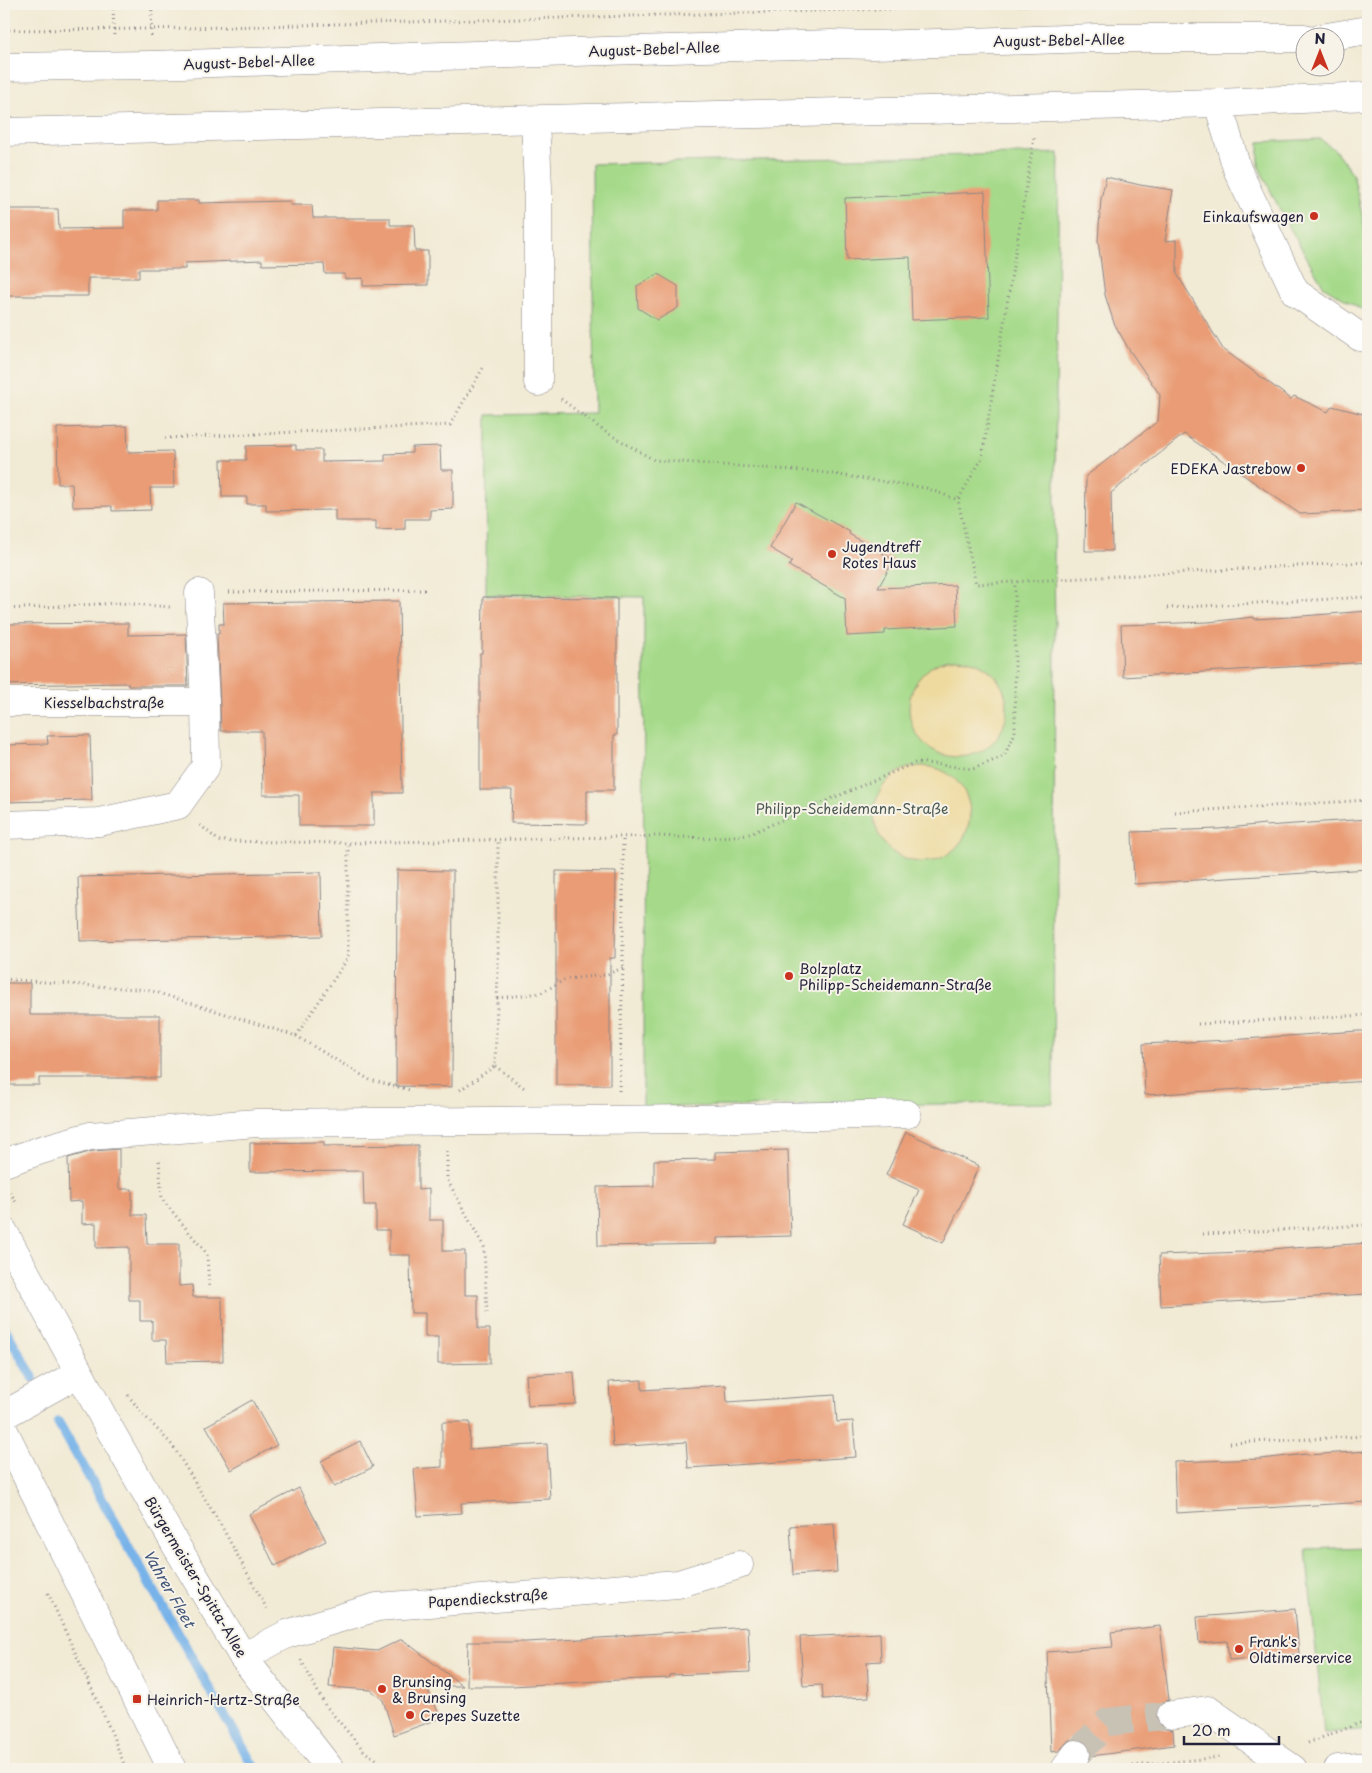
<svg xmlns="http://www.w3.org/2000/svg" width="1372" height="1773" font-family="'Playpen Sans',sans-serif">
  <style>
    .green { fill: #a6da8a; stroke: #647e62 }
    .sand { fill: #eeda9e; stroke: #887e6c }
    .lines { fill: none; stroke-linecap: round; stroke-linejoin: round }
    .stream { stroke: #77b3e9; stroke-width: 10 }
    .building { fill: #e99c75 }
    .minor-tunnel { stroke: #c8c2b5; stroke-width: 28; stroke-dasharray: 28 14; stroke-linecap: butt }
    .minor-casing { stroke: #8a8688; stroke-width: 29 }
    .major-casing { stroke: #8a8688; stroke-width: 29 }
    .path { stroke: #8a8688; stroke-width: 3; stroke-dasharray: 1 4; stroke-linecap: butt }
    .minor { stroke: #fff; stroke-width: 28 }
    .major { stroke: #fff; stroke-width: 28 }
    .poi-dot { fill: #c8321e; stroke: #f7f3e8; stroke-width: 2 }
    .labels { text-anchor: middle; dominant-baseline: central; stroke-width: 4; stroke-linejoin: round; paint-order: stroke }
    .street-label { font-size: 14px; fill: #22223b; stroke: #f7f3e8 }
    .poi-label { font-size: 14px; fill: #22223b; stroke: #f7f3e8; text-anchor: start }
    .park-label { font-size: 14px; fill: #4a5953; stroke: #f7f3e8 }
    .water-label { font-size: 15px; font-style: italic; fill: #405578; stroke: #f7f3e8 }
  </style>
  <rect width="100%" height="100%" fill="#f7f3e8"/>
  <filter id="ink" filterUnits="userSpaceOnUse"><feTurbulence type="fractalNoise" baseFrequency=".02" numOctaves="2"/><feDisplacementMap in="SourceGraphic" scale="10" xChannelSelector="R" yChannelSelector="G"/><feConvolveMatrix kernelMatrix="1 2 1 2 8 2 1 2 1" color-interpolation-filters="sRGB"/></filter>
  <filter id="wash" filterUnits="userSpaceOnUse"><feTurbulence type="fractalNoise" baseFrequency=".0096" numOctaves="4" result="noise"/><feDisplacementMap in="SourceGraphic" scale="20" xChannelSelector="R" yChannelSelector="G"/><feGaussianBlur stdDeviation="1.12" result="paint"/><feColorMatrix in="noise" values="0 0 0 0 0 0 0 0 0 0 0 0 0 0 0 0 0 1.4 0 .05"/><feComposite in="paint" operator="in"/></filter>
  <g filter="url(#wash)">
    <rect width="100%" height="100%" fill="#f1ead4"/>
    <g class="green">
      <path d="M 1320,139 L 1335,150 L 1353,174 L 1363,219 L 1368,253 L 1368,313 L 1324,287 L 1284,218 L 1259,167 L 1259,142 Z"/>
      <path d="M 1059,153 L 1054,564 L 1055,625 L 1053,1103 L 643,1107 L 644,597 L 486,595 L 487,415 L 594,413 L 592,164 Z"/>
      <path d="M 1368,1547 L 1368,1729 L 1324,1733 L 1306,1549 Z"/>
    </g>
    <g class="sand">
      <circle cx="958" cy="708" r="49"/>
      <circle cx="922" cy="814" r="48"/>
    </g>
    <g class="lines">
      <g class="stream">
        <path d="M 4,1327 L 33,1378"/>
        <path d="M 58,1422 L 255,1769"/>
      </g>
    </g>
    <g id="blocks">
      <g class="building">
        <path d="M 1106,177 L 1140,185 L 1173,190 L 1165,241 L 1177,240 L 1177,274 L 1223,349 L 1291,399 L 1294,396 L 1328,412 L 1332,406 L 1363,414 L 1364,424 L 1368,424 L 1368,511 L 1300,514 L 1184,434 L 1111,493 L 1112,551 L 1085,551 L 1086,476 L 1158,421 L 1160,395 L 1128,348 L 1114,323 L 1105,295 L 1098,240 L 1101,199 Z"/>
        <path d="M 985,192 L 989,317 L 912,320 L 910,257 L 847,260 L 845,198 Z"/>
        <path d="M 157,200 L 199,200 L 199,203 L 290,201 L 290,205 L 312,205 L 313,218 L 390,218 L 390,225 L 414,225 L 415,251 L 428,251 L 428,285 L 363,286 L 363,278 L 345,279 L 345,274 L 325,274 L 324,264 L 262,265 L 262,260 L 185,263 L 185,269 L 139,269 L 139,278 L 88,278 L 88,296 L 4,296 L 4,209 L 58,209 L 59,229 L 124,228 L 124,210 L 157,210 Z"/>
        <path d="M 658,274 L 678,286 L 678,308 L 657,320 L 638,308 L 637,286 Z"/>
        <path d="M 127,426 L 128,452 L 173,451 L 174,488 L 150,488 L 151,510 L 112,511 L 112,506 L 73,507 L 72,484 L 58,484 L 57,428 Z"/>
        <path d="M 296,445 L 296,450 L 322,450 L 322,462 L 385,461 L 385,454 L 412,453 L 412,447 L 440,446 L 441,470 L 453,470 L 453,509 L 430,510 L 430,519 L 405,519 L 405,529 L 376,530 L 376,521 L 335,521 L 335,510 L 266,511 L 266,504 L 247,504 L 247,497 L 222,497 L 221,460 L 246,460 L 246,446 Z"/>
        <path d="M 796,502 L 850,532 L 849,534 L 894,560 L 878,588 L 955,585 L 957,626 L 885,630 L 885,634 L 847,636 L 845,598 L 789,566 L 792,561 L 770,548 Z"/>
        <path d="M 483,597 L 617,598 L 617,735 L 614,735 L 614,790 L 587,790 L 587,824 L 511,823 L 512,790 L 480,790 L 480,653 L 482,653 Z"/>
        <path d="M 399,601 L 402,793 L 374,793 L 374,826 L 299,826 L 299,795 L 263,795 L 262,731 L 221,731 L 217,634 L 219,634 L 219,624 L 224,624 L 223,603 Z"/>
        <path d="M 1368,611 L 1368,662 L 1123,677 L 1121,625 L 1208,622 L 1254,617 L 1254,619 L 1289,617 Z"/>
        <path d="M 128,623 L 128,635 L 186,634 L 188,686 L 128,686 L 128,683 L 4,685 L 4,624 Z"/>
        <path d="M 90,735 L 92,800 L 4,802 L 4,745 L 48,744 L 47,736 Z"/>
        <path d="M 1368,819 L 1368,869 L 1134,884 L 1132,832 L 1219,829 L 1265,824 L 1266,826 Z"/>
        <path d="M 397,870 L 453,871 L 452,1087 L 396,1086 Z"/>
        <path d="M 556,871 L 616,872 L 615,958 L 610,958 L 610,1085 L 556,1085 Z"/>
        <path d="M 321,872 L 322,936 L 80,941 L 78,877 Z"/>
        <path d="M 4,983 L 30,983 L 30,1015 L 160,1015 L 160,1078 L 39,1078 L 39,1085 L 4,1085 Z"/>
        <path d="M 1358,1031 L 1368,1031 L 1368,1081 L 1145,1095 L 1143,1044 L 1230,1040 Z"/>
        <path d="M 906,1132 L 979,1166 L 943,1243 L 903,1224 L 919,1190 L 886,1175 Z"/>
        <path d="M 324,1142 L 324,1146 L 418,1145 L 418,1190 L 429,1189 L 429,1220 L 443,1220 L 443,1251 L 465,1251 L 465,1295 L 478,1295 L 478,1329 L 490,1329 L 490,1363 L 438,1364 L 438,1337 L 425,1337 L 425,1313 L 411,1313 L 410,1255 L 389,1255 L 389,1230 L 376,1230 L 376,1205 L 364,1205 L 363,1171 L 250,1172 L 250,1143 Z"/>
        <path d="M 119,1149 L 119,1189 L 132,1189 L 132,1215 L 146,1215 L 147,1244 L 179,1244 L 179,1286 L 192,1285 L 193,1297 L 222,1297 L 223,1361 L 167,1362 L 166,1340 L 152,1340 L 152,1321 L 140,1321 L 140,1300 L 129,1300 L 129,1247 L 96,1248 L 96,1223 L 82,1224 L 82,1201 L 69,1202 L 68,1158 L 93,1151 Z"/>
        <path d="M 788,1150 L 791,1236 L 717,1238 L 717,1244 L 598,1246 L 597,1187 L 654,1186 L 654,1160 L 715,1159 L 715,1152 Z"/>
        <path d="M 1368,1243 L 1368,1294 L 1161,1306 L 1159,1255 L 1245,1252 L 1292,1247 L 1292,1248 L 1326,1246 Z"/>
        <path d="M 574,1372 L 576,1404 L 528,1406 L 526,1375 Z"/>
        <path d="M 642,1380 L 642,1390 L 726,1385 L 727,1402 L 835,1395 L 837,1422 L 853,1421 L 856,1457 L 688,1468 L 686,1442 L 613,1447 L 609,1382 Z"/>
        <path d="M 252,1400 L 277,1445 L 231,1470 L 206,1426 Z"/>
        <path d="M 442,1422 L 470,1422 L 469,1449 L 547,1444 L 550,1499 L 461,1503 L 462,1513 L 418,1516 L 414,1469 L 442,1467 Z"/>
        <path d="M 360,1441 L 373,1467 L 334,1487 L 321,1461 Z"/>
        <path d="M 1368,1451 L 1368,1502 L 1176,1513 L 1174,1462 L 1260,1459 L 1307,1454 L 1307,1455 Z"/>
        <path d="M 299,1488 L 326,1541 L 275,1566 L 249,1514 Z"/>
        <path d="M 834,1523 L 837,1572 L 793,1575 L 790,1526 Z"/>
        <path d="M 1295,1609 L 1299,1654 L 1229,1660 L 1227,1641 L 1199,1643 L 1197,1617 Z"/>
        <path d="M 1160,1626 L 1169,1700 L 1161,1703 L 1157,1709 L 1156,1717 L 1159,1725 L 1165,1729 L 1173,1730 L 1174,1745 L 1091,1756 L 1090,1747 L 1085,1741 L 1077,1738 L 1069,1740 L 1059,1751 L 1051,1752 L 1047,1652 L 1113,1647 L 1111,1632 Z"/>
        <path d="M 748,1627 L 750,1672 L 669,1675 L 669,1678 L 619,1680 L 512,1686 L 467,1686 L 468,1642 L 526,1642 L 617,1637 L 617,1636 Z"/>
        <path d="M 880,1633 L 881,1661 L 867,1662 L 869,1697 L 823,1699 L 822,1685 L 803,1686 L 800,1637 Z"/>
        <path d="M 402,1639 L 463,1686 L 426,1686 L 441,1718 L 394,1735 L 383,1700 L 371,1690 L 329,1687 L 333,1647 L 377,1651 Z"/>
      </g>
    </g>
  </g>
  <g filter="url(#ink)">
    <use href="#blocks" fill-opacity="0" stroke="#8a8688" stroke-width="1"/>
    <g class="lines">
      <path class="minor-tunnel" d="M 1076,1754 L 1108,1722 L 1171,1715"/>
      <defs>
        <g id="minor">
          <path d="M 1321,38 L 1368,30"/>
          <path d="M 4,67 L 150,65 L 831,44 L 873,45 L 1095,38 L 1304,38"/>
          <path d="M 1218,103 L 1237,169 L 1295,292 L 1360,337 L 1368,338"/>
          <path d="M 535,120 L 538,188 L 538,382"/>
          <path d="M 4,132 L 1218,103 L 1368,96"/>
          <path d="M 4,702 L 205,702"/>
          <path d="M 4,825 L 99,822 L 178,805 L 206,766 L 205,702 L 199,593"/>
          <path d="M 4,1163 L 41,1150 L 90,1136 L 257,1123 L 698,1119 L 907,1114"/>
          <path d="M 243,1657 L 287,1634 L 377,1607 L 678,1584 L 739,1565"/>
          <path d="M 1171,1715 L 1208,1710 L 1293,1769"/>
          <path d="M 1065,1769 L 1076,1754"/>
        </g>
        <g id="major">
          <path d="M 4,1232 L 109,1428 L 177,1547 L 243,1657 L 330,1769"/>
          <path d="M 4,1415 L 79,1373"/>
          <path d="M 4,1431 L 172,1769"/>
          <path d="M 1338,1769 L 1368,1766"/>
        </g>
      </defs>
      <use href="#minor" class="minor-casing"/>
      <use href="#major" class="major-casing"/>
      <g class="path">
        <path d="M 113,4 L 114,37"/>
        <path d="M 4,30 L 151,29 L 1072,4"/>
        <path d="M 151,36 L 152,4"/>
        <path d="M 1034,138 L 982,458 L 958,500 L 976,584 L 1368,562"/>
        <path d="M 561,399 L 604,431 L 654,460 L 819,472 L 926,488 L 958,500"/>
        <path d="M 165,438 L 450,425 L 483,368"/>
        <path d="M 229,592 L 425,590"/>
        <path d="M 1167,608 L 1368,597"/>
        <path d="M 4,609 L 120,603 L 170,607"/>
        <path d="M 1175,812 L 1368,800"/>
        <path d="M 200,825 L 219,841 L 348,843 L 658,836 L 705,838 L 747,835 L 917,762 L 973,769 L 1004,756 L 1015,733 L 1015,583"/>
        <path d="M 4,979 L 149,990 L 296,1036 L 348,958 L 348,843"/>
        <path d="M 497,998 L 541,993 L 566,979 L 605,975 L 623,968"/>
        <path d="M 1198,1024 L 1368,1015"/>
        <path d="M 296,1036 L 370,1080 L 410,1090"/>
        <path d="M 495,1066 L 527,1090"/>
        <path d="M 460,1090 L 495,1066 L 498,969 L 498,839"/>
        <path d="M 619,1091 L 623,968 L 623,837"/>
        <path d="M 447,1151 L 447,1179 L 484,1247 L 487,1314"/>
        <path d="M 159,1161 L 162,1199 L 207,1254 L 209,1288"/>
        <path d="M 10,1192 L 17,1204"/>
        <path d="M 1203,1234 L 1368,1225"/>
        <path d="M 128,1395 L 141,1412 L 173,1446 L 222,1527 L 268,1611"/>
        <path d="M 1230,1443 L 1368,1436"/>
        <path d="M 48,1593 L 110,1729 L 126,1769"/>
        <path d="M 301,1660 L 325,1705 L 365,1752 L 391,1769"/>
        <path d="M 1308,1743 L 1368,1720"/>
        <path d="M 1103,1769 L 1221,1757"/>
      </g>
      <use href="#minor" class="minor"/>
      <use href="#major" class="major"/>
    </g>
  </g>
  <g class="poi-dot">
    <circle cx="1314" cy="216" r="5"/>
    <circle cx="1301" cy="468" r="5"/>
    <circle cx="832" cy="554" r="5"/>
    <circle cx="789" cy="976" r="5"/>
    <circle cx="1239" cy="1649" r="5"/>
    <circle cx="382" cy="1689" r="5"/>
    <rect x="132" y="1694" width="10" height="10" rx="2.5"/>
    <circle cx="410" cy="1715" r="5"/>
  </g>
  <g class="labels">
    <g class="street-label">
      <text transform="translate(1059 40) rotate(-1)">August-Bebel-Allee</text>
      <text transform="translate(654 49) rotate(-2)">August-Bebel-Allee</text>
      <text transform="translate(249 62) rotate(-2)">August-Bebel-Allee</text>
      <text x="104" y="702">Kiesselbachstraße</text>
      <text transform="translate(196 1577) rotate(59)">Bürgermeister-Spitta-Allee</text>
      <text transform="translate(488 1598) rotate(-4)">Papendieckstraße</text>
    </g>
    <g class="poi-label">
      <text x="1304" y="216" text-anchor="end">Einkaufswagen</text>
      <text x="1291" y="468" text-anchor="end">EDEKA Jastrebow</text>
      <text x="842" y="546">Jugendtreff<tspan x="842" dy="16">Rotes Haus</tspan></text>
      <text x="799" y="968">Bolzplatz<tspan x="799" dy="16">Philipp-Scheidemann-Straße</tspan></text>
      <text x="1249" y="1641">Frank's<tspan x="1249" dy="16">Oldtimerservice</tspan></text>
      <text x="392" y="1681">Brunsing<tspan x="392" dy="16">&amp; Brunsing</tspan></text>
      <text x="147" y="1699">Heinrich-Hertz-Straße</text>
      <text x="420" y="1715">Crepes Suzette</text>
    </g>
    <g class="park-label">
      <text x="852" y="808">Philipp-Scheidemann-Straße</text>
    </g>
    <g class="water-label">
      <text transform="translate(170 1588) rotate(60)">Vahrer Fleet</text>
    </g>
  </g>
  <rect width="1372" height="1773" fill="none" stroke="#f7f3e8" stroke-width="20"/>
  <g transform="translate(1320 52)"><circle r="24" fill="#f7f3e8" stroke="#a29fa3"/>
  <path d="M0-4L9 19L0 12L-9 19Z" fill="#c8321e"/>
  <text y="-8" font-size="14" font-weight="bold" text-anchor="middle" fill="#22223b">N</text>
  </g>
  <path d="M1184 1736v8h95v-8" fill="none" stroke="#22223b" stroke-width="2.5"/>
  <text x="1192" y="1736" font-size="15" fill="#22223b" stroke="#f7f3e8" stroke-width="4" paint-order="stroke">20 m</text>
</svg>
